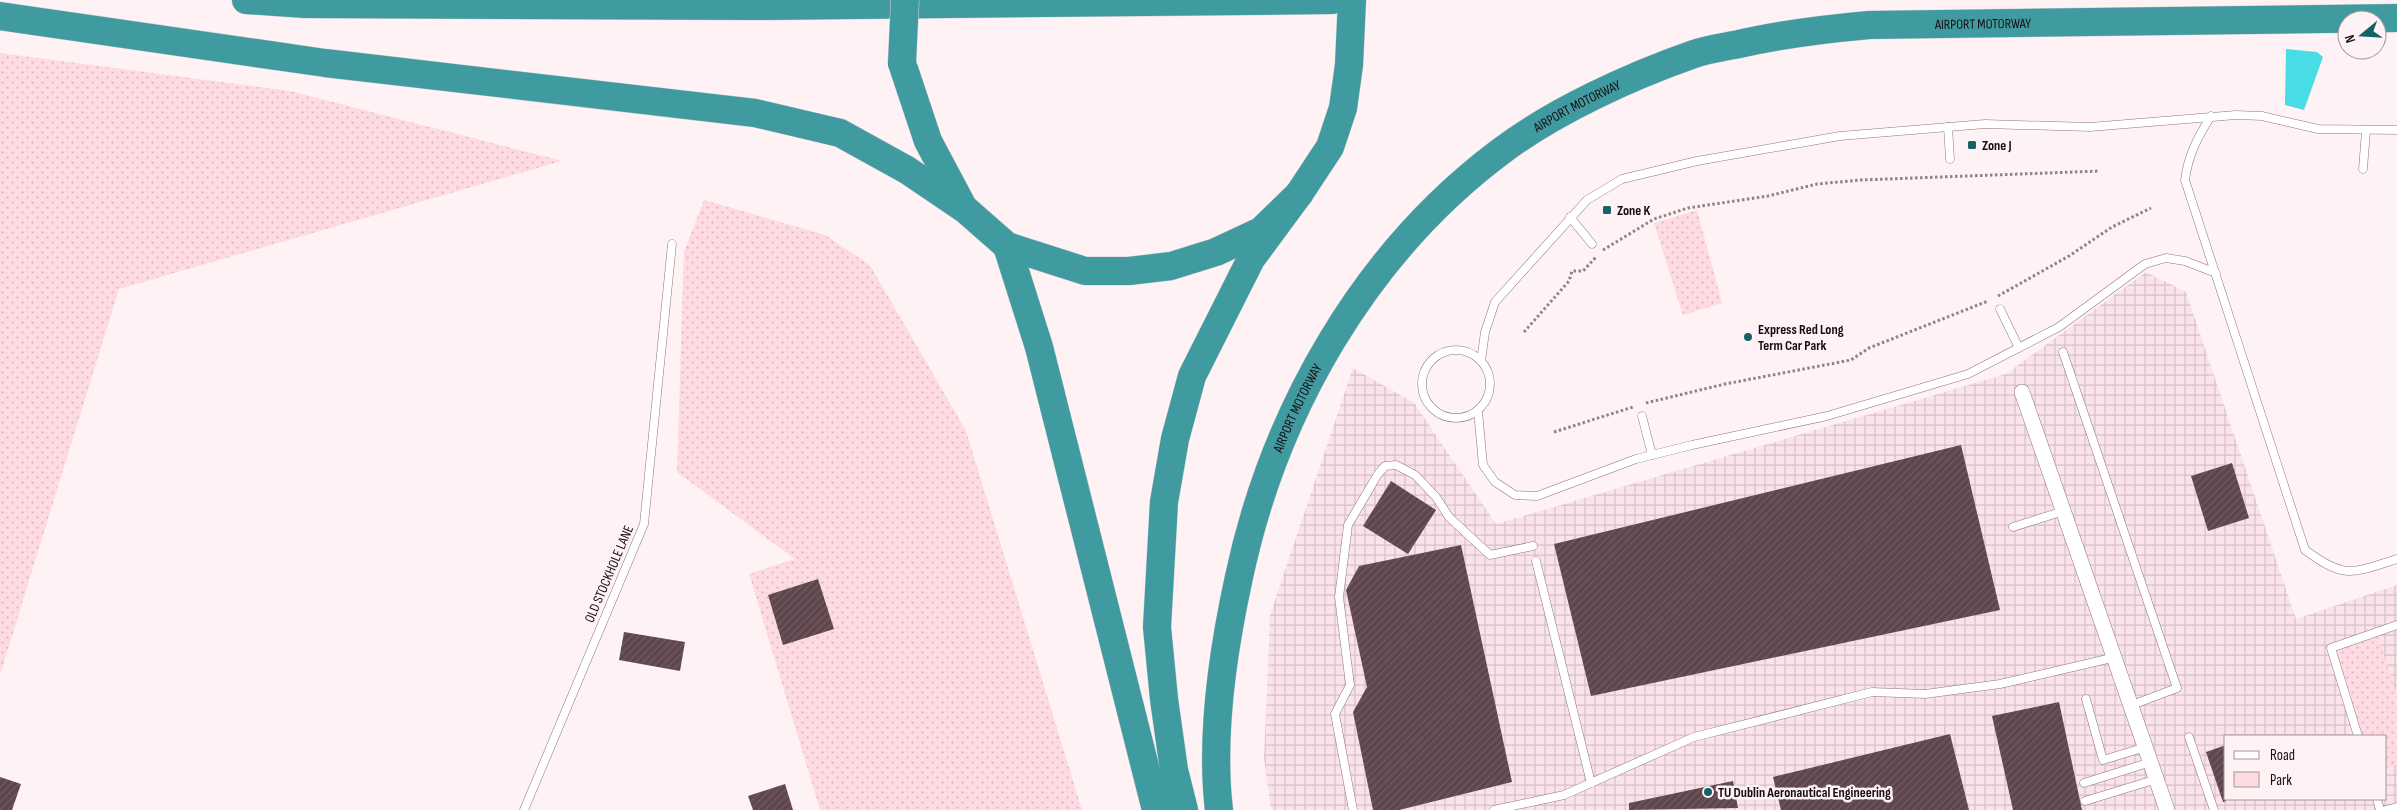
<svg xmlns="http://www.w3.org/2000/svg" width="2397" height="810" font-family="'Sofia Sans Condensed',sans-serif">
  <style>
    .industrial { fill: url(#industrial-grid); fill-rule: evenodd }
    .green { fill: url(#green-dots) }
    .water { fill: #48dce6 }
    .building { fill: url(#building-hatch) }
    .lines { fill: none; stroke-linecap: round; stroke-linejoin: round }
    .lane-casing { stroke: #8f757c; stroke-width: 9 }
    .street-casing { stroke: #8f757c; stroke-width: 16 }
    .highway-casing { stroke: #d5d3d4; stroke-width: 29 }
    .path { stroke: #8e8386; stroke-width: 3; stroke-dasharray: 2.5 2.5; stroke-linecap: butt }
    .lane { stroke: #fff; stroke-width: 8 }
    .street { stroke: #fff; stroke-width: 15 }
    .highway { stroke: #409ba1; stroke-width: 28 }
    .highway-bridge-casing { stroke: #d5d3d4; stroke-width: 29; stroke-linecap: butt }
    .highway-bridge { stroke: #409ba1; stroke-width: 28 }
    .poi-dot { fill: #126267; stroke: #fef2f5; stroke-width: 2 }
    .labels { text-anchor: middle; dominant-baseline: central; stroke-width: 5; stroke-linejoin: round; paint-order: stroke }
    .street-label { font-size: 14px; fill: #170d10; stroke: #fef2f5 }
    .poi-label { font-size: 14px; font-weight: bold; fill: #170d10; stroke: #fef2f5; text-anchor: start }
  </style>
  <defs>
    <pattern id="industrial-grid" width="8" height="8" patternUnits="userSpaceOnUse" patternTransform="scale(1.25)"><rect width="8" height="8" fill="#fae3e9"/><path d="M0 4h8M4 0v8" fill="none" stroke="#d6c2c7"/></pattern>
    <pattern id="green-dots" width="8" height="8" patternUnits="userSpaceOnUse" patternTransform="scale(1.25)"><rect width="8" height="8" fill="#fedae2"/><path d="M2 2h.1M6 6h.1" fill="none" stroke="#d9bac1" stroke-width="1.8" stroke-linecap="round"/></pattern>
    <pattern id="building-hatch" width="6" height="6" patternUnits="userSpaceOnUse" patternTransform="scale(1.25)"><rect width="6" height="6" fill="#5e464c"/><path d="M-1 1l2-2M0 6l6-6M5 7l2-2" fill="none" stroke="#705c61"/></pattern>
  </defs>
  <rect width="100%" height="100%" fill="#fef2f5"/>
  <path class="industrial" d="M 2146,272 L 2186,292 L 2296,619 L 2397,585 L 2397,810 L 1271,810 L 1264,759 L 1270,615 L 1353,368 L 1414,403 L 1496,524 L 2006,374 ZM 2226,736 L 2386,736 L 2386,799 L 2226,799 Z"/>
  <g class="green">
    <path d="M 0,53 L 290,91 L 562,161 L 119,289 L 0,675 Z"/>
    <path d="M 704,200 L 825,235 L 870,265 L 966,431 L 1082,810 L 820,810 L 749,574 L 795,559 L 677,472 L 684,252 Z"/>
    <path d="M 1697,210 L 1722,303 L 1683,315 L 1654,223 Z"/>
    <path d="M 2377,634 L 2397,695 L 2397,765 L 2386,768 L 2386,736 L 2360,736 L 2336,659 L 2340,650 Z"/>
  </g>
  <path class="water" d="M 2286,49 L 2317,52 L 2323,57 L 2304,110 L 2285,105 Z"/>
  <g class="building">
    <path d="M 1961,445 L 2000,610 L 1591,696 L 1554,544 Z"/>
    <path d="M 2232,463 L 2249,518 L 2208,531 L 2191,476 Z"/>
    <path d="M 1391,481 L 1436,510 L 1408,554 L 1363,526 Z"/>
    <path d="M 1461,545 L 1512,782 L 1399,810 L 1373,810 L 1353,712 L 1367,687 L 1346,590 L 1359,566 Z"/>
    <path d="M 818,579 L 834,629 L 783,645 L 768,595 Z"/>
    <path d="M 624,632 L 685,642 L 680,671 L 619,660 Z"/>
    <path d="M 2059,702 L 2082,810 L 2013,810 L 1992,716 Z"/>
    <path d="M 1950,734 L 1969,810 L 1781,810 L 1773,777 Z"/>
    <path d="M 2226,745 L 2226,801 L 2223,802 L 2206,752 Z"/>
    <path d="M 0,777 L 21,784 L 12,810 L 0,810 Z"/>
    <path d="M 1733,781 L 1738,808 L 1629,810 L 1629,803 Z"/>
    <path d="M 785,784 L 793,810 L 753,810 L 748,796 Z"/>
  </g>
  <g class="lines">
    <defs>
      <g id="lane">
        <path d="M 2211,116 C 2198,137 2188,155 2185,180 L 2305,550 C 2346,580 2352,573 2397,559"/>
        <path d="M 1948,127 L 1950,159"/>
        <path d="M 2363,169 L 2366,131"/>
        <path d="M 1570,217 L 1592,244"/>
        <path d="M 2000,309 L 2019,348"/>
        <circle cx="1456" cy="384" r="34"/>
        <path d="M 2063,352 L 2177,688 L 2132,705"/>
        <path d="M 1481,361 L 1485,332 L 1495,302 L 1587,200 L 1622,179 L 1697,161 L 1840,136 L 1985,124 L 2090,127 L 2236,115 L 2262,116 L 2318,129 L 2397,130"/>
        <path d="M 1478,411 L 1483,465 L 1495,482 L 1515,495 L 1537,496 L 1636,459 L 1692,445 L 1827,416 L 1968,374 L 2059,327 L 2145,264 L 2166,258 L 2185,261 L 2216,273"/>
        <path d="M 1642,416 L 1652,455"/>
        <path d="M 2013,527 L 2064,511"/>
        <path d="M 1536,561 L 1591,783"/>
        <path d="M 2086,699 L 2103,760 L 2146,747"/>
        <path d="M 2358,736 L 2331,648 L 2397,625"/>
        <path d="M 2189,737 L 2214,810"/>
        <path d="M 2084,783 L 2151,762"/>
        <path d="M 2377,799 L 2380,810"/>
        <path d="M 2085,801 L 2157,779"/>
        <path d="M 524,810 L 644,524 L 672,244"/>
        <path d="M 1353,810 L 1335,714 L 1350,685 L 1339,597 L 1348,525 L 1378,474 L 1385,466 L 1396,465 L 1415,475 L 1436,497 L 1449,517 L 1490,555 L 1533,546"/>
        <path d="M 1494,810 L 1564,795 L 1694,737 L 1872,692 L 1925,694 L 2000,684 L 2116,657"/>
        <path d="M 2386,810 L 2397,807"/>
      </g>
      <path id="street" d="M 2022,392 L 2167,810"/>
      <g id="highway">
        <path d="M 246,0 L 305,4 L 763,6 L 1332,0"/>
        <path d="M 0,16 L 325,63 L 755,113 L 840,133 L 907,170 L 966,210 L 1007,246 L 1085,271 L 1129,271 L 1171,266 L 1216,252 L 1261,231 L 1299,194"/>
        <path d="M 902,63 L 928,141 L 962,205"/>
        <path d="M 1007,246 L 1039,347 L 1156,810"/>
        <path d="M 1184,810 L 1174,770 L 1164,699 L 1157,627 L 1164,502 L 1175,439 L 1192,376 L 1251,259 L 1299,194 L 1330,147 L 1343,108 L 1349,65 L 1352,0"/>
        <path id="s1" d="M 1219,810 C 1210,735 1223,650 1239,577 C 1274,412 1364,254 1500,152 C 1554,111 1631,76 1694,54 C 1708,49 1724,47 1739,44 C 1782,34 1825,29 1869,25 L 2397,18"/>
      </g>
    </defs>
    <use href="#lane" class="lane-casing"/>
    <use href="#street" class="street-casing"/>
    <use href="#highway" class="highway-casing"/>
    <g class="path">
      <path d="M 1603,250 L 1654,219 L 1688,208 L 1768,196 L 1817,184 L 1861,180 L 2100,171"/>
      <path d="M 1998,296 L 2069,256 L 2112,227 L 2151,208"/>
      <path d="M 1524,332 L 1569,281 L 1572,271 L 1583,271 L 1597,256"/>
      <path d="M 1646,403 L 1725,384 L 1851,360 L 1869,348 L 1988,301"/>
      <path d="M 1554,432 L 1633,407"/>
    </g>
    <use href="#lane" class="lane"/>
    <use href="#street" class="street"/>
    <use href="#highway" class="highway"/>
    <defs>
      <path id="highway-bridge" d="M 902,63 L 905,0"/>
    </defs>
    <use href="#highway-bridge" class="highway-bridge-casing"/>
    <use href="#highway-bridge" class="highway-bridge"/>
  </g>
  <g class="poi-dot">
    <rect x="1967" y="140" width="10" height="10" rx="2.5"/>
    <rect x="1602" y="205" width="10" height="10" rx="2.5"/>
    <circle cx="1748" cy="337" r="5"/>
    <circle cx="1708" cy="792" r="5"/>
  </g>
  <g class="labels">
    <g class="street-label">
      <text stroke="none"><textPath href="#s1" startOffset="1254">AIRPORT MOTORWAY</textPath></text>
      <text stroke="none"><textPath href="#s1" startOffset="834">AIRPORT MOTORWAY</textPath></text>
      <text stroke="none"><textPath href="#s1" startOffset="414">AIRPORT MOTORWAY</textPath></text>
      <text transform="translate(609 574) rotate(-67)">OLD STOCKHOLE LANE</text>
    </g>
    <g class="poi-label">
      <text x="1982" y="145">Zone J</text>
      <text x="1617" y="210">Zone K</text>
      <text x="1758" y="329">Express Red Long<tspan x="1758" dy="16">Term Car Park</tspan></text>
      <text x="1718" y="792">TU Dublin Aeronautical Engineering</text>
    </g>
  </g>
  <rect x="2224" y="735" width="162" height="65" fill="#fef2f5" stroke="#a29699"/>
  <rect x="2234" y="751" width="25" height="8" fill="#ffffff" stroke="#a29699"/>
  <text x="2270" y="760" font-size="15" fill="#170d10">Road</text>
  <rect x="2234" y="772" width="25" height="15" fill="#fedae2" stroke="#a29699"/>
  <text x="2270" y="785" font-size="15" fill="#170d10">Park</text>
  <g transform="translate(2362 35) rotate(252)"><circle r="24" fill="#fef2f5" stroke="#a29699"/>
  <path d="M0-4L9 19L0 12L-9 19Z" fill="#126267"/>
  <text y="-8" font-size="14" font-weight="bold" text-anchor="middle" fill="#170d10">N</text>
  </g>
</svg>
